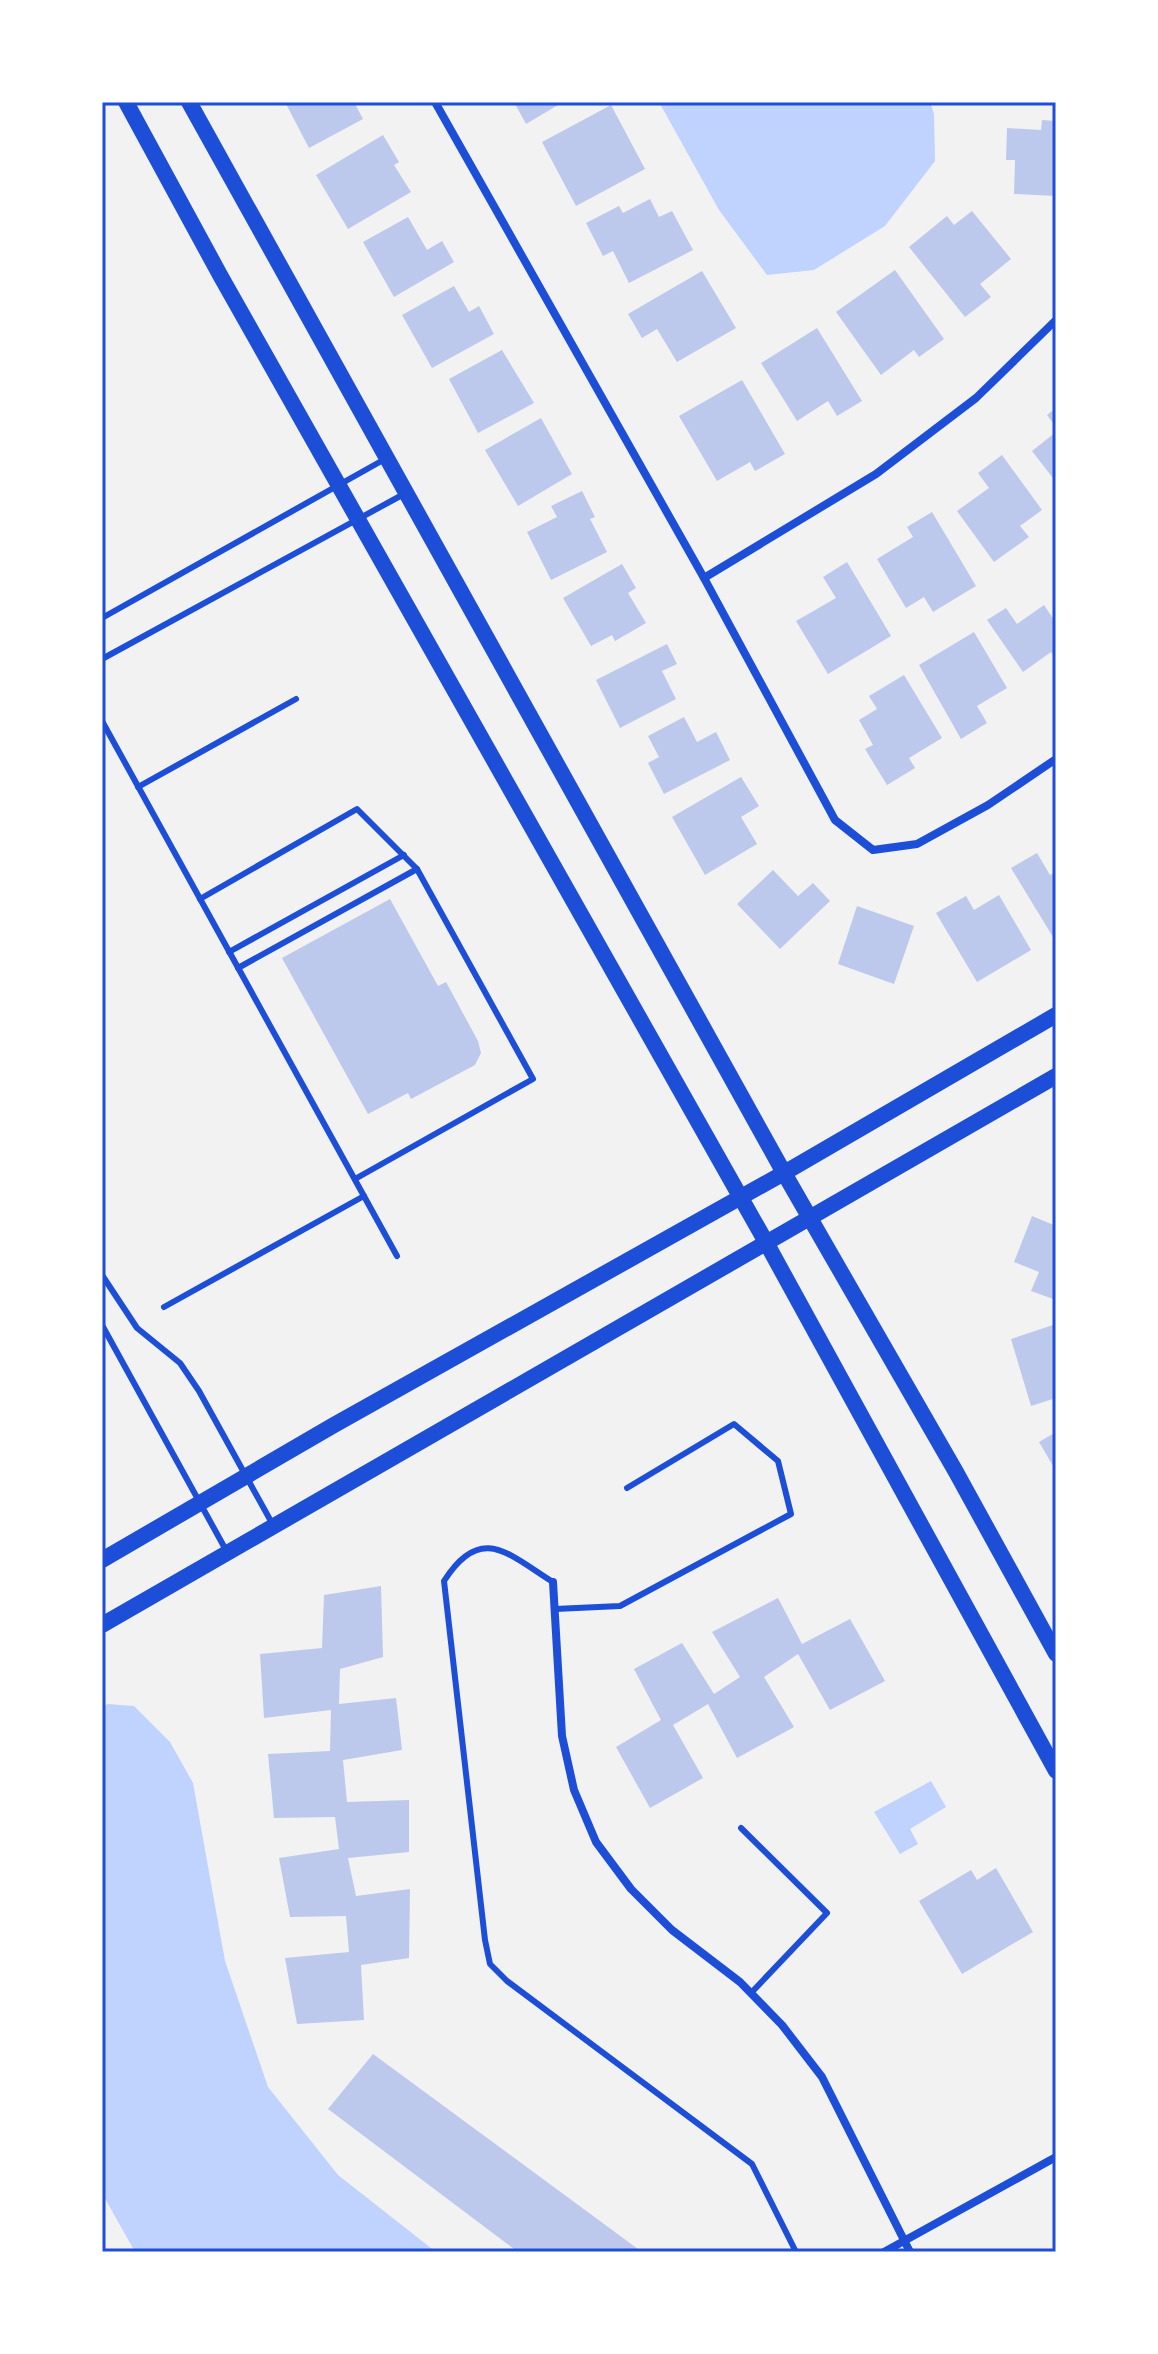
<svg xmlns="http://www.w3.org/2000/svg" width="1158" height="2354" font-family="Arial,sans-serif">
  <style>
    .water { fill: #bfd3fe }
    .building { fill: #bdc9ec }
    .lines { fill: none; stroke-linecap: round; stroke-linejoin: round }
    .service { stroke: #1d4ed8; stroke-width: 6 }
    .minor { stroke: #1d4ed8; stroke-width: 8 }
    .secondary { stroke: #1d4ed8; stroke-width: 16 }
    .neatline { fill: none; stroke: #1d4ed8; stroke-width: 3 }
  </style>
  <rect width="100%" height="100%" fill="#f2f2f2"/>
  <g class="water">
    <path d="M 659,102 L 930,102 L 934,114 L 935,161 L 885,226 L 814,270 L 767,275 L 719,210 Z"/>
    <path d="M 108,1704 L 134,1706 L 170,1742 L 193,1783 L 225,1961 L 268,2087 L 338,2175 L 436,2252 L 135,2252 L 102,2193 L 102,1707 Z"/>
    <path d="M 931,1781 L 946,1807 L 910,1829 L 918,1844 L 900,1854 L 874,1812 Z"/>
  </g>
  <g class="building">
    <path d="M 285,102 L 354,102 L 363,119 L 309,148 Z"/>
    <path d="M 514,102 L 563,102 L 526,124 Z"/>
    <path d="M 611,105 L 645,169 L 576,206 L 542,142 Z"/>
    <path d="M 1042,120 L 1056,121 L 1056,196 L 1014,194 L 1015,160 L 1006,160 L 1007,128 L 1041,130 Z"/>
    <path d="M 383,135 L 399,162 L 394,165 L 411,192 L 348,229 L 316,175 Z"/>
    <path d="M 650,199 L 659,217 L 672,211 L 693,250 L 629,283 L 613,251 L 603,256 L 586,223 L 619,206 L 623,213 Z"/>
    <path d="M 972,211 L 1011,259 L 980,284 L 991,297 L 965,317 L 909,247 L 947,216 L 954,225 Z"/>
    <path d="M 408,217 L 427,250 L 442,241 L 454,262 L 394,297 L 363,242 Z"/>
    <path d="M 895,270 L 944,339 L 919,357 L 914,350 L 881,375 L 836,312 Z"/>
    <path d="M 702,271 L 736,328 L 677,362 L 657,329 L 642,338 L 628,314 Z"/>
    <path d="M 454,286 L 469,312 L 479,306 L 494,334 L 432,368 L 402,315 Z"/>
    <path d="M 817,328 L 862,401 L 837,416 L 828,401 L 797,421 L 761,363 Z"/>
    <path d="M 502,350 L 534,403 L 478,433 L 449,379 Z"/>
    <path d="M 742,380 L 785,454 L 755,471 L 750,462 L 717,481 L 679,416 Z"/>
    <path d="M 1056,408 L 1056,427 L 1047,415 Z"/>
    <path d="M 541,418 L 572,474 L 518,506 L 485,450 Z"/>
    <path d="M 1056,432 L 1056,482 L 1032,451 Z"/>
    <path d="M 1002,455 L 1042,510 L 1020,526 L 1029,537 L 994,562 L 957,511 L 989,488 L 978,473 Z"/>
    <path d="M 582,491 L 595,517 L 590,519 L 607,552 L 551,580 L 527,532 L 557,517 L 551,506 Z"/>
    <path d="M 932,512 L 976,586 L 933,612 L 924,597 L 906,608 L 877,559 L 913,537 L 907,527 Z"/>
    <path d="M 847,562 L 891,636 L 828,674 L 796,621 L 836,598 L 823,577 Z"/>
    <path d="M 622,564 L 636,588 L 628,593 L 646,623 L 615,641 L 612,635 L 591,646 L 563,598 Z"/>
    <path d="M 1044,605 L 1056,623 L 1056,659 L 1051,652 L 1023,672 L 987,620 L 1006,608 L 1017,624 Z"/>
    <path d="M 974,632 L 1007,688 L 977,706 L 987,723 L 961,739 L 919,665 Z"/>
    <path d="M 667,644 L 677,664 L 662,671 L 676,699 L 620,728 L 596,680 Z"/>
    <path d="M 904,675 L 942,738 L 909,758 L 915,768 L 887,785 L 865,749 L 873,745 L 859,720 L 877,709 L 869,696 Z"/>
    <path d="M 684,717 L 697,742 L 716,732 L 730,760 L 664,794 L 648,763 L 659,757 L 648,736 Z"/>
    <path d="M 741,777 L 759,806 L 741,817 L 757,844 L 705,875 L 672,817 Z"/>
    <path d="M 1037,853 L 1050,875 L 1056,872 L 1056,935 L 1053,937 L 1011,868 Z"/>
    <path d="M 773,870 L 798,896 L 813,883 L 830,901 L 780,949 L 737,904 Z"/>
    <path d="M 999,895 L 1031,950 L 977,982 L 936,913 L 966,896 L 974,910 Z"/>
    <path d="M 390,899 L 438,986 L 446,982 L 478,1041 L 481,1053 L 475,1065 L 411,1099 L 408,1093 L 368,1114 L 282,958 Z"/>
    <path d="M 857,906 L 914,926 L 894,984 L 838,964 Z"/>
    <path d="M 1032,1216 L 1056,1226 L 1056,1300 L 1031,1291 L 1039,1272 L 1014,1262 Z"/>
    <path d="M 1056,1324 L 1056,1398 L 1031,1406 L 1011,1339 Z"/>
    <path d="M 1056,1432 L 1056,1471 L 1039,1442 Z"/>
    <path d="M 381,1586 L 383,1657 L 340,1669 L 339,1704 L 396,1698 L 402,1750 L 343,1760 L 347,1802 L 409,1800 L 409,1852 L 348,1858 L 356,1896 L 410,1889 L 409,1958 L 361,1965 L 364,2020 L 297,2024 L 285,1958 L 349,1952 L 346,1916 L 290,1917 L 279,1858 L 339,1849 L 335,1817 L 274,1818 L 268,1754 L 330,1751 L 331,1710 L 264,1718 L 260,1654 L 322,1648 L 324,1595 Z"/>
    <path d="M 778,1598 L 802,1644 L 850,1619 L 885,1681 L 830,1710 L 798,1654 L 764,1677 L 794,1727 L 737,1758 L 708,1704 L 673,1725 L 703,1778 L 650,1808 L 616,1747 L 661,1720 L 634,1669 L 682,1643 L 714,1694 L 740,1677 L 712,1632 Z"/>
    <path d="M 996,1868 L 1033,1932 L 962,1974 L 919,1901 L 971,1870 L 977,1880 Z"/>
    <path d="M 373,2054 L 642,2252 L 518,2252 L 328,2109 Z"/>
  </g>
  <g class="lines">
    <g class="service">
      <path d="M 102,618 L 385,459"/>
      <path d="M 102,659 L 404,494"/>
      <path d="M 102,721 L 397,1256"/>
      <path d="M 138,787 L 296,699"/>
      <path d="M 200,899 L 357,809 L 417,869 L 533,1079 L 355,1179"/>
      <path d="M 229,952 L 404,855"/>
      <path d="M 238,968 L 417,869"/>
      <path d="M 102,1275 L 137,1328 L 180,1363 L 199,1391 L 273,1525"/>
      <path d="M 164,1307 L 364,1196"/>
      <path d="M 102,1325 L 227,1552"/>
      <path d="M 553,1582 C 508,1554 481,1523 444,1581 L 485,1940 L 490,1964 L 507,1981 L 752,2164 L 796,2252"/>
      <path d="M 555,1609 L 620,1606 L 791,1514 L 778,1461 L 734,1424 L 627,1488"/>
      <path d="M 741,1828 L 827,1913 L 751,1993"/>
    </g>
    <g class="minor">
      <path d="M 435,102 L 704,578 L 835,820 L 873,850 L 917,844 L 988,805 L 1056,759"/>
      <path d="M 704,578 L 876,474 L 976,398 L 1056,320"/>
      <path d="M 553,1582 L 562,1736 L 574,1790 L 596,1842 L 631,1889 L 672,1930 L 740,1982 L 782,2025 L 822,2077 L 910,2252"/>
      <path d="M 884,2252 L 1056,2157"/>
    </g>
    <g class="secondary">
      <path d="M 126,102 L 220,275 L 767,1244 L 1056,1771"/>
      <path d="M 189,102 L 784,1173 L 956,1472 L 1056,1654"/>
      <path d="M 102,1560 L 334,1425 L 784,1173 L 1056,1015"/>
      <path d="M 102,1625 L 1056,1076"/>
    </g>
  </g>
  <rect width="1158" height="2354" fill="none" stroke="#ffffff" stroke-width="208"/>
  <rect x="104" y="104" width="950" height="2146" class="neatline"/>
</svg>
